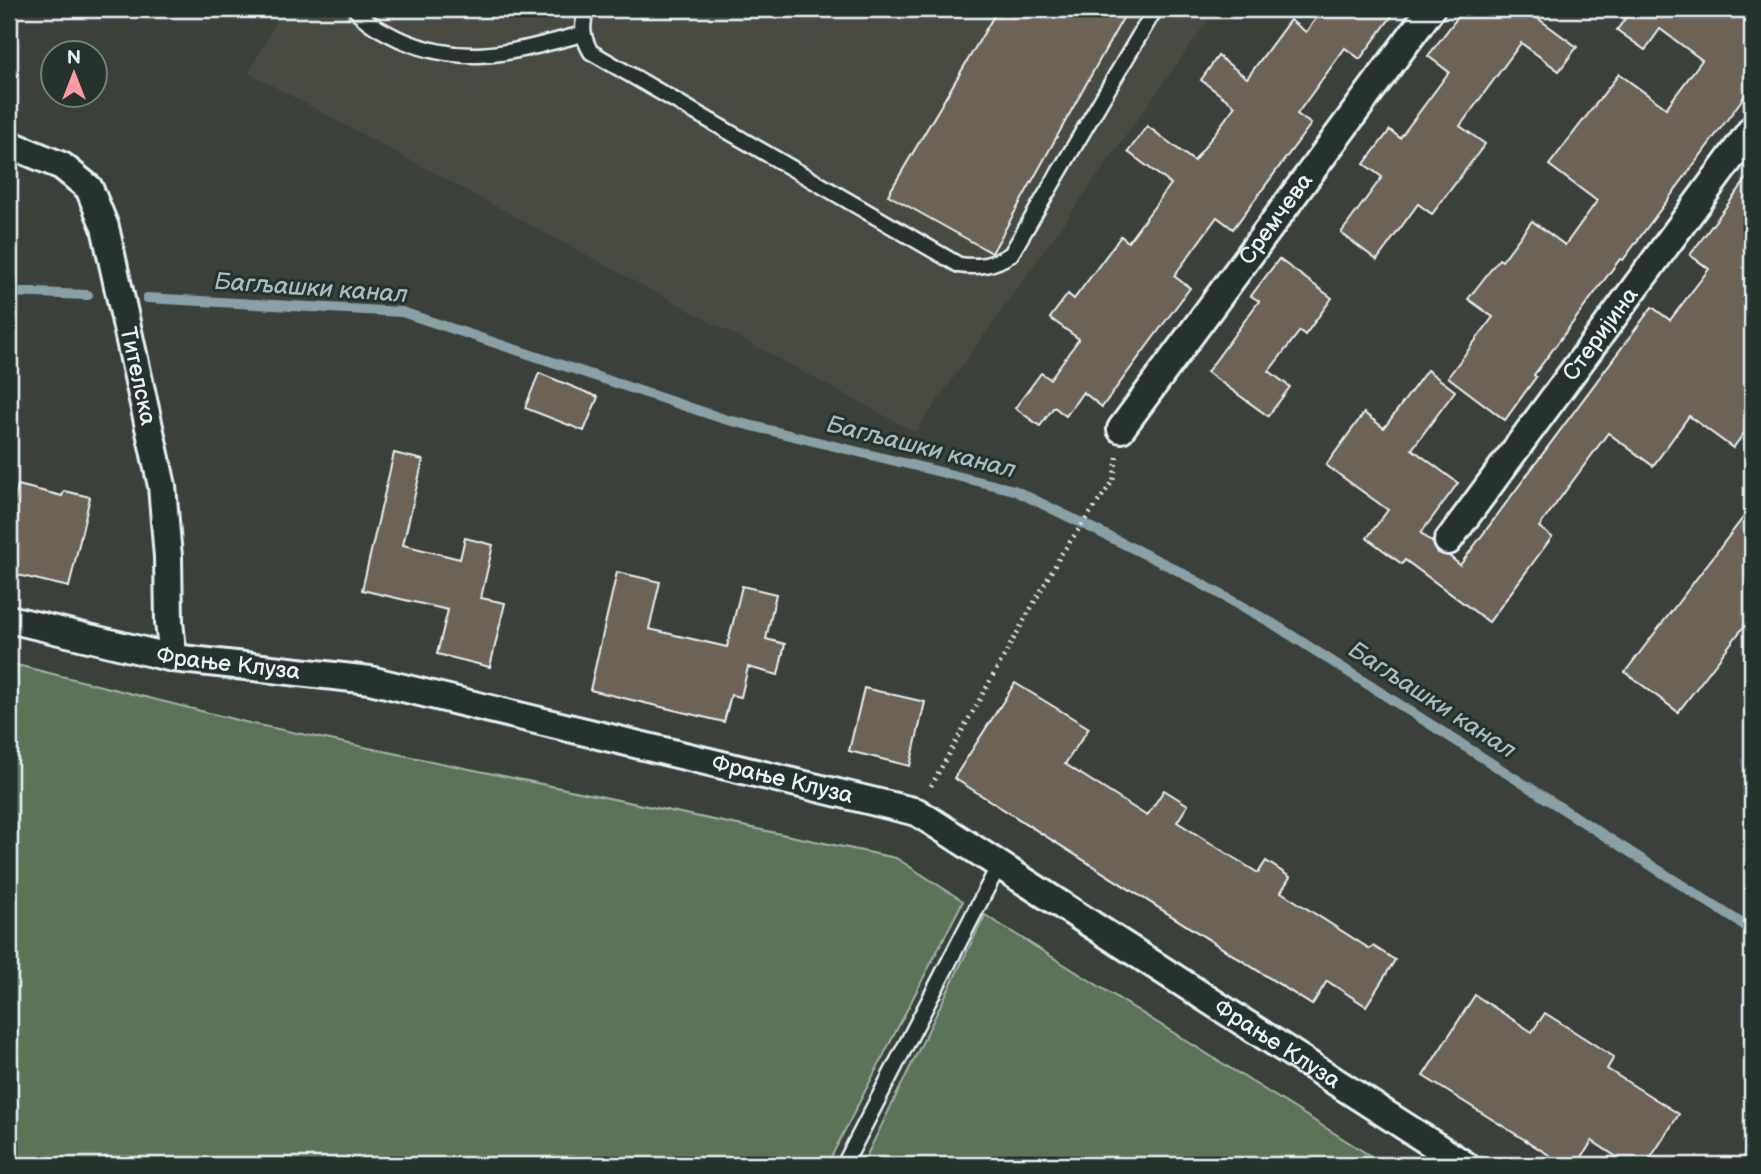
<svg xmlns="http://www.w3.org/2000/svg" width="1761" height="1174" font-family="'Balsamiq Sans',sans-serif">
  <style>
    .built { fill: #4a4b43 }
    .green { fill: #5b7358; stroke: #a2b2a8; stroke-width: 2 }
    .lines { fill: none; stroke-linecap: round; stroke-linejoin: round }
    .stream { stroke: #89a0a6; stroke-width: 10 }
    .building { fill: #6d6257; stroke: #e8f1f8; stroke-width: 2 }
    .lane-casing { stroke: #e8f1f8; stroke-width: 19 }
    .street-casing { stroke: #e8f1f8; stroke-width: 32 }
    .path { stroke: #e8f1f8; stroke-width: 4.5; stroke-dasharray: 2 5; stroke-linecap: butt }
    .lane { stroke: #26332d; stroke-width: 14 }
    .street { stroke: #26332d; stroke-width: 26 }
    .labels { text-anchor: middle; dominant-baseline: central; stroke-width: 6; stroke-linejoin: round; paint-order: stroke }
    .street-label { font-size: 23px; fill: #e8f1f8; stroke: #26332d }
    .water-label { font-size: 24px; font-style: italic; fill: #a9bbc2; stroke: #26332d }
  </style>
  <rect width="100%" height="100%" fill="#3b413a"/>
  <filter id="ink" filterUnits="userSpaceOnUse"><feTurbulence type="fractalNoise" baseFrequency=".0143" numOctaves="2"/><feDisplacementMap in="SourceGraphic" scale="14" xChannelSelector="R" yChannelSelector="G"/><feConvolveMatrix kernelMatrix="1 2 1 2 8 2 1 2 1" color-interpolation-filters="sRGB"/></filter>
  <g filter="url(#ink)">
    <path class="built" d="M 283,9 L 1216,9 L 915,432 L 249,73 Z"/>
    <g class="green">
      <path d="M 9,663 L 249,723 L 896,858 L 963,901 L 827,1165 L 9,1165 Z"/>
      <path d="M 985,915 L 1385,1165 L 862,1165 Z"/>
    </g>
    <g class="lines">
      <g class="stream">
        <path d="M 9,292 L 88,295"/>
        <path d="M 147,298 L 402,312 L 724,419 L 1014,490 L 1173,568 L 1272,623 L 1752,930"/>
      </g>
    </g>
    <g class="building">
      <path d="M 998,9 L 1128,9 L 992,253 L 888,195 Z"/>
      <path d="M 1323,9 L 1397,9 L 1360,59 L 1345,48 L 1297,114 L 1311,124 L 1233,229 L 1217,217 L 1174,276 L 1190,288 L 1102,407 L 1083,392 L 1066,416 L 1054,407 L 1040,426 L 1015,408 L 1041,373 L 1050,379 L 1079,339 L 1050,318 L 1068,294 L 1074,299 L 1121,236 L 1128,242 L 1171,184 L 1128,152 L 1147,126 L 1194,161 L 1235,106 L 1201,80 L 1218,56 L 1247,78 L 1290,20 L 1306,32 Z"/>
      <path d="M 1464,9 L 1525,9 L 1577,47 L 1559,71 L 1521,43 L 1460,126 L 1485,144 L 1432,214 L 1418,204 L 1377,260 L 1341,233 L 1382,177 L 1364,164 L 1390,130 L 1400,138 L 1449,72 L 1428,56 Z"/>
      <path d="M 1632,9 L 1752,9 L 1752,86 L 1623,260 L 1620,259 L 1534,375 L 1536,377 L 1505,420 L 1448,377 L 1493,317 L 1468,299 L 1499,259 L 1502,261 L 1532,221 L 1565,245 L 1597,201 L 1549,165 L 1619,74 L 1666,108 L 1702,60 L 1660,29 L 1645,50 L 1617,30 Z"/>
      <path d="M 1752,172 L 1752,422 L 1733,448 L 1689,416 L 1653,466 L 1608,433 L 1539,527 L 1552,537 L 1489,622 L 1405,560 L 1402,564 L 1367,538 L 1388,510 L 1326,465 L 1364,413 L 1384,428 L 1427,370 L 1455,391 L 1412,449 L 1458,483 L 1421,533 L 1433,543 L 1438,553 L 1449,556 L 1460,565 L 1652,307 L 1670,320 L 1709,269 L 1690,255 Z"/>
      <path d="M 1279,259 L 1332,298 L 1305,335 L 1300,331 L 1269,371 L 1290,387 L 1268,416 L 1207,372 L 1259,301 L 1251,296 Z"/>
      <path d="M 539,373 L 598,397 L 584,431 L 525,408 Z"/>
      <path d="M 394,453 L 423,460 L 403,545 L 460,559 L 465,538 L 493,545 L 481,598 L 505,603 L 490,667 L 437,654 L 448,610 L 362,590 Z"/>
      <path d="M 18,485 L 62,496 L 64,491 L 90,497 L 69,587 L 9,573 L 9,524 Z"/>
      <path d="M 1752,506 L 1752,616 L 1678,712 L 1625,672 Z"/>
      <path d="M 617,572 L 660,582 L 649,629 L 727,647 L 742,586 L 776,594 L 766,639 L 785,644 L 778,675 L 748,667 L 741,697 L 731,695 L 724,722 L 590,690 Z"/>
      <path d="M 1015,683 L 1089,728 L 1065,764 L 1147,816 L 1164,790 L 1188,805 L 1177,822 L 1258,873 L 1266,861 L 1290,877 L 1281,892 L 1370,949 L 1373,946 L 1395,960 L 1366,1006 L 1327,981 L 1312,1005 L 954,778 Z"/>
      <path d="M 864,688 L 925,702 L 910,766 L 849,751 Z"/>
      <path d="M 1475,995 L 1532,1032 L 1545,1013 L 1614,1057 L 1607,1069 L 1679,1114 L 1646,1165 L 1629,1165 L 1592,1141 L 1577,1165 L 1565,1165 L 1423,1076 Z"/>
    </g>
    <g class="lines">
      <defs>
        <g id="lane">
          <path d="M 355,9 C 366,23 383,31 399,39 C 468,69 515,51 583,34"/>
          <path d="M 587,9 C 581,25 582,37 591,52 L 959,265 C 979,268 994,265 1011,254 L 1155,9"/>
          <path d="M 844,1165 L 999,865"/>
        </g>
        <g id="street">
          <path id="s1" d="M 9,144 L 62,166 L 89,188 L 105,227 L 162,486 L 168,557 L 169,622 L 173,658"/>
          <path id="s2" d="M 1121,429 L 1431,9"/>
          <path id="s3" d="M 1448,541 L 1752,129"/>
          <path id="s4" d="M 9,619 L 173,658 L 370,680 L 917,812 L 1465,1165"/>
        </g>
      </defs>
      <use href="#lane" class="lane-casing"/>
      <use href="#street" class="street-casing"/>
      <path class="path" d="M 931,786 L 1062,553 L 1113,481 L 1117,457"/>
      <use href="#lane" class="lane"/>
      <use href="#street" class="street"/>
    </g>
  </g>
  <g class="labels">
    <g class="street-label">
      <text stroke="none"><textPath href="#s2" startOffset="261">Сремчева</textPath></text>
      <text stroke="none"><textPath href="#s3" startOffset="257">Стеријина</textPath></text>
      <text stroke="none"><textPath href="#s1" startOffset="287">Тителска</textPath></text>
      <text stroke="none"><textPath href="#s4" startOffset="224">Фрање Клуза</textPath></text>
      <text stroke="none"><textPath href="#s4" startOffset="791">Фрање Клуза</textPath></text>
      <text stroke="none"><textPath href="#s4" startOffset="1358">Фрање Клуза</textPath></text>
    </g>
    <g class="water-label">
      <text transform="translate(311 288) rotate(4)">Багљашки канал</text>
      <text transform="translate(921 447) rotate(14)">Багљашки канал</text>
      <text transform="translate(1432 700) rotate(33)">Багљашки канал</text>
    </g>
  </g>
  <rect width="1761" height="1174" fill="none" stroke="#26332d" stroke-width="35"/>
  <rect x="18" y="18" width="1726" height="1139" fill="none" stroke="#e8f1f8" stroke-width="2.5" filter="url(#ink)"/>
  <g transform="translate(74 74)"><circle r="33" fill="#26332d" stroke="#747f7e" stroke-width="2"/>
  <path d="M0-5L12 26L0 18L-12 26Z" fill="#ff9aa2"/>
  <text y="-10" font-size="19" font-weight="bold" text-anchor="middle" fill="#e8f1f8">N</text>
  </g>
</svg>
